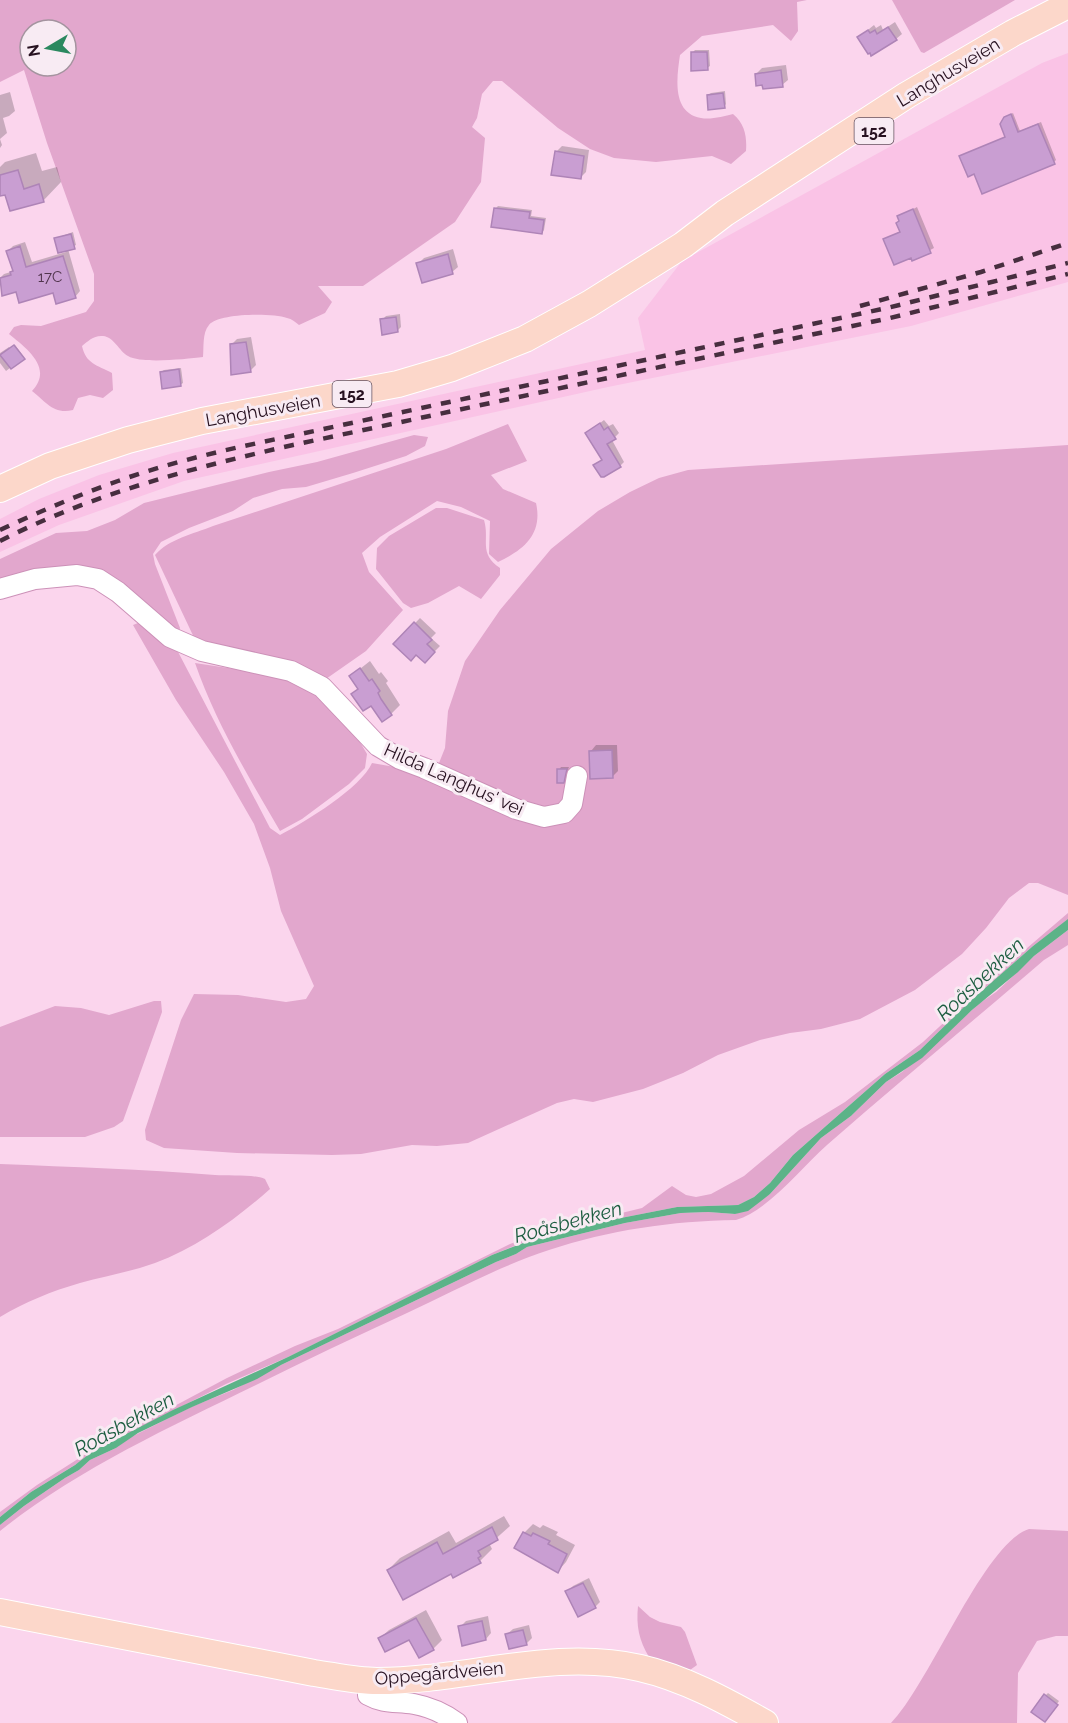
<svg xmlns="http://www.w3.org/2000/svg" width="1068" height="1723" font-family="Raleway,sans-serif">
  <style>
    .built { fill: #fac3e6 }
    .green { fill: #e2a7cd; fill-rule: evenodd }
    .water { fill: #5cb388 }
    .shadow { fill: #0003 }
    .building { fill: #c99ed2; stroke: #ae84b7; stroke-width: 1.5 }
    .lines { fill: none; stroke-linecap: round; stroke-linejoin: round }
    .minor-casing { stroke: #cc91b8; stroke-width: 22 }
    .major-casing { stroke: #fff; stroke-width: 28 }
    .minor { stroke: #fff; stroke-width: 20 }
    .major { stroke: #fcd7ca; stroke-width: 26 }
    .rail { stroke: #472e3f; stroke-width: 4.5; stroke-dasharray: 10 10; stroke-linecap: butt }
    .labels { text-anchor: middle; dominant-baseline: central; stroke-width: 6; stroke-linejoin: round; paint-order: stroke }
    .number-label { font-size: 15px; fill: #50344c }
    .shield { fill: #f8ebf3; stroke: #66525f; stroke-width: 1.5 }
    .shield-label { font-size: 16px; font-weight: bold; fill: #271120 }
    .street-label { font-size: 18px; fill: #271120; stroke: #f8ebf3 }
    .water-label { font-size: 20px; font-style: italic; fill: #1c5d40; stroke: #f8ebf3 }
  </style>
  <rect width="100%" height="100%" fill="#fbd5ed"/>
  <path class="built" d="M 1068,53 L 1068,282 L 911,326 L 608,387 L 184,481 L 59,525 L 0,552 L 0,519 L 39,499 L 99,475 L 173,453 L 645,350 L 638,318 L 682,261 L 1042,63 Z"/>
  <g class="green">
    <path d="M 0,0 L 807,0 L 797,2 L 798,31 L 791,41 L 773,25 L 702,36 L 680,55 C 677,76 671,113 701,118 C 711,120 724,116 733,114 C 745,124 747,137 746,151 L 731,164 L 712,156 L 656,162 L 614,158 L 590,149 L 558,128 L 502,81 L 493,81 L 482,94 L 477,118 L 472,127 L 485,138 L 481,182 L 455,222 L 363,286 L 318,286 L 332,302 L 325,313 L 299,325 C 295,322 292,319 287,318 C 272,313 219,313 209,325 C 202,333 204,348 203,357 C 186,359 141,364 128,356 C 119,351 114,337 103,336 C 94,335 88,341 82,346 C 86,364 97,365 112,373 L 113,390 L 103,398 L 90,395 L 78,398 L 73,410 C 54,415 46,402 32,391 C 54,368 26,348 9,334 L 14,327 L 21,325 L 41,326 L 86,312 L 94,301 L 94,274 L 47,143 L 24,70 L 0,82 ZM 30,30 L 66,30 L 66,66 L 30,66 Z"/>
    <path d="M 892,0 L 1015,0 L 924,53 L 921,52 Z"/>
    <path d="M 508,424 L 527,461 L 491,475 L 503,489 L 536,503 C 543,534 524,550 498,562 L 489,554 L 490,521 L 461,507 L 437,501 L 380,537 L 362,553 L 369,572 L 403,610 L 366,651 L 323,681 L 198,646 L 155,555 C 169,539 193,534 213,526 L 446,449 Z"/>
    <path d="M 414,435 L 428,437 L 425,446 L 406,456 L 353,473 L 306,487 L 282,489 L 253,498 L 233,511 L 189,528 L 161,542 L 153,554 L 155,564 L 180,628 L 177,636 L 109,576 L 0,581 L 0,559 L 56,533 L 87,531 L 115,520 L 144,503 L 269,472 L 317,462 Z"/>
    <path d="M 1068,445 L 1068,895 L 1038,883 L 1029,883 L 1009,898 L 986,928 L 962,954 L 915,990 L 860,1019 L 821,1029 L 790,1033 L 760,1040 L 718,1055 L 683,1073 L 643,1089 L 593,1102 L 574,1099 L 557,1103 L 468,1143 L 437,1146 L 412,1145 L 361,1154 L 332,1155 L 237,1153 L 164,1148 L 146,1140 L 145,1130 L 181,1020 L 194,994 L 238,995 L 286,1002 L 306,999 L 314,986 L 281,911 L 270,868 L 254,824 L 224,772 L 176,700 L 133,625 L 138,623 L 176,648 L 270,828 L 280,835 C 305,822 361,788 372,763 L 412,770 L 433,778 L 445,748 L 448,711 L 465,661 L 500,610 L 551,549 L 598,511 L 630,492 L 659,478 L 688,470 Z"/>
    <path d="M 436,508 L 447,508 L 484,520 C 490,540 478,553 500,568 L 500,575 L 481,599 L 459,586 L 428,603 L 411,608 L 403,603 L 376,569 L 377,548 L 389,536 Z"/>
    <path d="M 195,663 L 275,675 L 317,692 L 357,737 L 367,754 L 365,768 L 349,784 L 302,819 L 280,831 C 248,776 216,723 195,663 Z"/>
    <path d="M 1068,913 L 1068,920 L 1033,946 L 969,1002 L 920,1050 L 885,1074 L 793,1155 L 770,1183 L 754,1197 L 738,1205 L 677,1207 L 585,1225 L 524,1242 L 492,1255 L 288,1357 L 226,1384 L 117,1439 L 31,1492 L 0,1517 L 0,1512 L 37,1485 L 92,1450 L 227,1378 L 295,1346 L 338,1329 L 510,1244 L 540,1233 L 642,1208 L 672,1186 L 686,1195 L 696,1197 L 711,1194 L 744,1176 L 799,1130 L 845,1102 L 923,1042 L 985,984 Z"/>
    <path d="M 1068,930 L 1068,945 L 1044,960 C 972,1022 899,1082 827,1145 C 801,1168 769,1210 736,1220 C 672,1221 609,1230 549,1250 C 500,1266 454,1291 407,1313 C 357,1336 306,1360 256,1385 C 168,1428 76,1470 0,1531 L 0,1525 L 24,1506 L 65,1478 L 79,1470 L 90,1460 L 116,1448 L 129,1438 L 191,1407 L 233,1390 L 281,1365 L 496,1262 L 516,1254 L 527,1247 L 625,1223 L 681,1213 L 708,1212 L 735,1214 L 770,1194 L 821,1138 L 851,1116 L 886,1082 L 902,1072 L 980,1003 L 996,992 L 1034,956 Z"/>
    <path d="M 154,1001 L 161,1001 L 162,1012 L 123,1121 L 114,1127 L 85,1137 L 0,1137 L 0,1027 L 55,1006 L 81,1008 L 109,1015 Z"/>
    <path d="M 0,1164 C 72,1167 143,1169 215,1175 C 228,1176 254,1174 265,1179 L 270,1189 C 236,1219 198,1247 155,1263 C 130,1272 105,1276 80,1283 C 52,1291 25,1302 0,1317 Z"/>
    <path d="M 1029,1529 L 1068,1531 L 1068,1636 L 1056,1636 L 1037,1641 L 1018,1673 L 1017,1723 L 891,1723 C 930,1683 984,1543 1029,1529 Z"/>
    <path d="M 638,1606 L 650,1617 L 660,1622 L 681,1627 L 685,1632 L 697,1665 L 690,1670 L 649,1657 C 639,1640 636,1626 638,1606 Z"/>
  </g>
  <path class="water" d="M 1068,919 L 1068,930 L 1034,956 L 1018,972 L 972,1010 L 922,1058 L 886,1082 L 851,1116 L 821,1138 L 770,1194 L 748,1211 L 735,1214 L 708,1212 L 681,1213 L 625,1223 L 527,1247 L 516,1254 L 496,1262 L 281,1365 L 257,1379 L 192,1407 L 138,1433 L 116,1448 L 90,1460 L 79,1470 L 65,1478 L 24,1506 L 0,1525 L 0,1517 L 31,1492 L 75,1465 L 93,1451 L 173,1410 L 288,1357 L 492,1255 L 539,1237 L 585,1225 L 677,1207 L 738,1205 L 754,1197 L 770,1183 L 793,1155 L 885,1074 L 920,1050 L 969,1002 L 1033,946 Z"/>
  <g class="shadow">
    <path d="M 895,22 L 902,34 L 896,39 L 859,37 L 874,25 L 876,28 L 881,25 L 883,30 Z"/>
    <path d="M 695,50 L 709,50 L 710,66 L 707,68 L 692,53 Z"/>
    <path d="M 786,65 L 788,80 L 782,85 L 756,74 L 762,68 Z"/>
    <path d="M 725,91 L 726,104 L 724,107 L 708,95 L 711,93 Z"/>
    <path d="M 10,92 L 15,111 L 9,116 L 3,118 L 7,133 L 0,139 L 2,145 L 0,148 L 0,95 Z"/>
    <path d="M 1013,113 L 1020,131 L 1041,122 L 1056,160 L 1054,162 L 1007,136 L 1005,118 Z"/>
    <path d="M 562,146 L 589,150 L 586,172 L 580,178 L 556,152 Z"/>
    <path d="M 36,153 L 42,171 L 57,167 L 61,182 L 43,201 L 6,193 L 0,195 L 0,167 L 5,162 Z"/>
    <path d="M 498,206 L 532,210 L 531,216 L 546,218 L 544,230 L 542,233 L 496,208 Z"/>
    <path d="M 917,207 L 934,248 L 913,259 L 885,239 L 901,231 L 899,217 Z"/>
    <path d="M 73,232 L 76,245 L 68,249 L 80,291 L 75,297 L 54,291 L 17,290 L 3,294 L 0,278 L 4,274 L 14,271 L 8,251 L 13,246 L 25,242 L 32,262 L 66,252 L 56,238 Z"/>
    <path d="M 453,249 L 458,267 L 452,272 L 418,264 L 424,258 Z"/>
    <path d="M 400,314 L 401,327 L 397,331 L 382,320 L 386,316 Z"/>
    <path d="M 251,337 L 256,365 L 250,371 L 231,345 L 237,339 Z"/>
    <path d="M 15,345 L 24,357 L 6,371 L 0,363 L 0,353 L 9,347 L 10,349 Z"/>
    <path d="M 181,368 L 183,383 L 180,385 L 161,372 L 164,370 Z"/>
    <path d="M 604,420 L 609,426 L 613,424 L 619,433 L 612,440 L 624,462 L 620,466 L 595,465 L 603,458 L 587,433 Z"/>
    <path d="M 420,618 L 436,633 L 431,638 L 440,646 L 425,661 L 417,653 L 395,644 Z"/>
    <path d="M 370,661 L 379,674 L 381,672 L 388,681 L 386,683 L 400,705 L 391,714 L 353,694 L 359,688 L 351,676 Z"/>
    <path d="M 596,745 L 617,745 L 618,771 L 612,777 L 591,751 Z"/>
    <path d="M 561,767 L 569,767 L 563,782 L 559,770 Z"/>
    <path d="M 504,1516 L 510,1526 L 492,1542 L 490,1545 L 492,1549 L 480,1561 L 454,1576 L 452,1572 L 388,1570 L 400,1558 L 449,1531 L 456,1543 Z"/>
    <path d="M 533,1524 L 540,1528 L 543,1525 L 558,1532 L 556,1535 L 575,1545 L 566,1562 L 558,1571 L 524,1533 Z"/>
    <path d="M 589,1578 L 600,1602 L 595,1607 L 567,1592 L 573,1586 Z"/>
    <path d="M 426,1610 L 442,1640 L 433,1649 L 410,1638 L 380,1638 L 389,1630 Z"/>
    <path d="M 488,1616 L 491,1633 L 486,1639 L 460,1627 L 466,1621 Z"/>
    <path d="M 529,1625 L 532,1638 L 526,1644 L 507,1634 L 513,1629 Z"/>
    <path d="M 1048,1693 L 1059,1701 L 1047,1718 L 1046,1695 Z"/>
  </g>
  <g class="building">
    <path d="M 888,27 L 897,40 L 871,56 L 870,53 L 868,54 L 857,37 L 868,30 L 870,33 L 875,30 L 877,34 Z"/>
    <path d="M 691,52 L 707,52 L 708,70 L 691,71 Z"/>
    <path d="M 781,70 L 783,87 L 763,89 L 762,85 L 756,86 L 755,74 Z"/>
    <path d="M 723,93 L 725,108 L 708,110 L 707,95 Z"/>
    <path d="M 1011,114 L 1018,132 L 1038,124 L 1055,164 L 982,194 L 974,174 L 968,177 L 959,156 L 1005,137 L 1000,124 L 1004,117 Z"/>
    <path d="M 555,151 L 584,156 L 581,179 L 551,175 Z"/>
    <path d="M 18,170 L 24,189 L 39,184 L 44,202 L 10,211 L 5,195 L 0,196 L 0,175 Z"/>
    <path d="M 494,208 L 530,212 L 529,218 L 544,220 L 542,234 L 491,227 Z"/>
    <path d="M 913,209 L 931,253 L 912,261 L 911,258 L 894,265 L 883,239 L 900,232 L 896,223 L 899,221 L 897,216 Z"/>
    <path d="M 71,234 L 75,249 L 58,253 L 54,238 Z"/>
    <path d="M 20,246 L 26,267 L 63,256 L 76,298 L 56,304 L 53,293 L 19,303 L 16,292 L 2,296 L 0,278 L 11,275 L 10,272 L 13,271 L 6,251 Z"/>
    <path d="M 448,254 L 453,274 L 422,283 L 416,263 Z"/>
    <path d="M 396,317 L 398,332 L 382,335 L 380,319 Z"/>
    <path d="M 246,342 L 251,372 L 231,375 L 230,344 Z"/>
    <path d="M 14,345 L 25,359 L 11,369 L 0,355 Z"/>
    <path d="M 179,369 L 181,386 L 162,389 L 160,372 Z"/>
    <path d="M 600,423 L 604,430 L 608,427 L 616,439 L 607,444 L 621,467 L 604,477 L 601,477 L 593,465 L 602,460 L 585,433 Z"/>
    <path d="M 414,622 L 432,640 L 427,644 L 435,652 L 425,663 L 416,655 L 411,661 L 393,644 Z"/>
    <path d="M 360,668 L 369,681 L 372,679 L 380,691 L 378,693 L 381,699 L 392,715 L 382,722 L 371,706 L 363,711 L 351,694 L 358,689 L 349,676 Z"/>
    <path d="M 612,750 L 613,778 L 590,779 L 589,751 Z"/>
    <path d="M 557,769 L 567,769 L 564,783 L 557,783 Z"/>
    <path d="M 492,1527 L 498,1540 L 478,1551 L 481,1556 L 478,1558 L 481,1563 L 453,1578 L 451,1574 L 403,1600 L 387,1570 L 437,1542 L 443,1554 Z"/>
    <path d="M 523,1532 L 531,1536 L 533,1533 L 550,1541 L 548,1544 L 567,1554 L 558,1573 L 514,1548 Z"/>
    <path d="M 583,1583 L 596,1608 L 578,1617 L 565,1591 Z"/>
    <path d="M 416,1618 L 434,1650 L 419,1658 L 409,1640 L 385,1652 L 378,1638 Z"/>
    <path d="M 482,1621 L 486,1640 L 462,1646 L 458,1626 Z"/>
    <path d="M 523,1630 L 527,1645 L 509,1649 L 505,1634 Z"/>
    <path d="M 1044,1694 L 1058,1705 L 1045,1722 L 1031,1712 Z"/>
  </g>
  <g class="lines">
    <defs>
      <g id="minor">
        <path d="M 0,589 L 35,579 L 77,575 L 98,579 L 118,592 L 170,637 L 202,651 L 291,671 L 322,687 L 378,746 L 400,759 L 424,768 L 516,809 L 544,817 L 564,813 L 572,804 L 577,776"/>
        <path d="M 367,1680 L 368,1695 C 384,1704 396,1701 414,1704 C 430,1707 444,1713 457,1723"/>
      </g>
      <g id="major">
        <path d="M 0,489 L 50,466 L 128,440 L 202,421 L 398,384 L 452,368 L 525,339 L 589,304 L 683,245 L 725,213 L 907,95 L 1013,33 L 1068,5"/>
        <path d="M 0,1612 L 314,1673 C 335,1676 356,1681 377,1681 C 465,1681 553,1648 640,1668 C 684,1678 726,1701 765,1723"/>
      </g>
    </defs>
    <use href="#minor" class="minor-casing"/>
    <use href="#major" class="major-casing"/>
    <use href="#minor" class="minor"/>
    <use href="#major" class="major"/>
    <g class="rail">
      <path d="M 860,306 L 981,272 L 1068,243"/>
      <path d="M 0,530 C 39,512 78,495 118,481 C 174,461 233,448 291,436 L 887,308 L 1068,263"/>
      <path d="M 0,541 C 92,494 192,468 293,445 L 890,318 L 1068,274"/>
    </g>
  </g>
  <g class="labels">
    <g class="number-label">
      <text x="50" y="277">17C</text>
    </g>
    <g class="shield">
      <rect x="854.5" y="118" width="39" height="26" rx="4.5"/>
      <rect x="332.5" y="381" width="39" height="26" rx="4.5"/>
    </g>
    <g class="shield-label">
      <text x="874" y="131">152</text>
      <text x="352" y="394">152</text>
    </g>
    <g class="street-label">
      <text transform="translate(948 72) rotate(-31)">Langhusveien</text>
      <text transform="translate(263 410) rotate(-10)">Langhusveien</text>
      <text transform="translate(454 779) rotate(24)">Hilda Langhus' vei</text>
      <text transform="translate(439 1673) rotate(-5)">Oppegårdveien</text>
    </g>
    <g class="water-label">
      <text transform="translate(980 979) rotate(-43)">Roåsbekken</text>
      <text transform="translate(568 1222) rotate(-15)">Roåsbekken</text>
      <text transform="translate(124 1424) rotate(-29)">Roåsbekken</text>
    </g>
  </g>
  <g transform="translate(48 48) rotate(260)"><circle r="28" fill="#f8ebf3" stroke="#a4949f" stroke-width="1.5"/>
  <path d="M0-4.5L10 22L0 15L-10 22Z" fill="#2b885f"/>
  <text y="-9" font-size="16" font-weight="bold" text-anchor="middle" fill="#271120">N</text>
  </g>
</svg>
